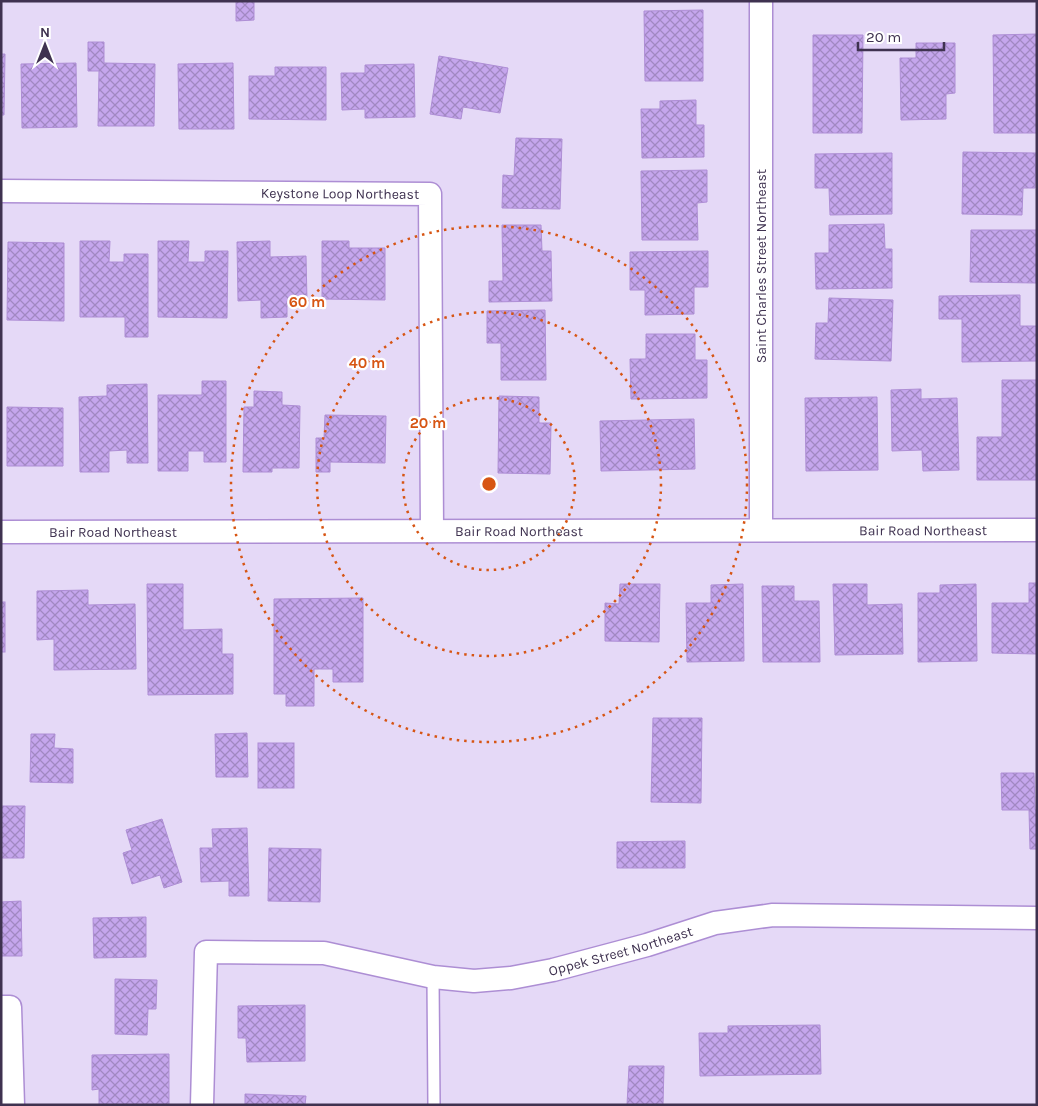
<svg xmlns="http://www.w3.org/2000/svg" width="1038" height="1106" font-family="Karla,sans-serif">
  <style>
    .building { fill: url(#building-cross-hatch); stroke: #ae8ed5 }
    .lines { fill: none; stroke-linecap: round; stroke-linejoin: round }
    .lane-casing { stroke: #ad8ed4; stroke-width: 14 }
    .street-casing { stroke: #ad8ed4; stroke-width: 25 }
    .lane { stroke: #fff; stroke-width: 11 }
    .street { stroke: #fff; stroke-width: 22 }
    .ring { fill: none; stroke: #d75513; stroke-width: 2.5; stroke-dasharray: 2.5 5 }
    .labels { text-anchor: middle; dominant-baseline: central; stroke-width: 4.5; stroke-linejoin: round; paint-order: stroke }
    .street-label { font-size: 14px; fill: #3f3250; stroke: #fff }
    .centre { fill: #d75513; stroke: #fff; stroke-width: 2.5 }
    .ring-label { font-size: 15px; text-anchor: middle; font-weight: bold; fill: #d75513; stroke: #fff; stroke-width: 4.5; stroke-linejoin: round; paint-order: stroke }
  </style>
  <defs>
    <pattern id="building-cross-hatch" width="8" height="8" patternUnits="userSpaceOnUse" patternTransform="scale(1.25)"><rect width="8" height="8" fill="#c5a6ed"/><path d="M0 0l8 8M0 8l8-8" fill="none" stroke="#a188c2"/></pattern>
  </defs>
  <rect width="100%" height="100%" fill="#e5d9f7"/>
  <g class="building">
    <path d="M 236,1 L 254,1 L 254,20 L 236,21 Z"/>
    <path d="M 703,10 L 703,81 L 645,81 L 644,11 Z"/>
    <path d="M 1037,34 L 1037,133 L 994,133 L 993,35 Z"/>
    <path d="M 813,35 L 863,35 L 862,133 L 813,133 Z"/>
    <path d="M 88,42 L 104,42 L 104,63 L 155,64 L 154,126 L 98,126 L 99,71 L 88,71 Z"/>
    <path d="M 916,43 L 955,43 L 955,93 L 946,94 L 946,119 L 901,120 L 900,58 L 916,58 Z"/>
    <path d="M 1,54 L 5,54 L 4,115 L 1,115 Z"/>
    <path d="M 439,56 L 508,68 L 500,113 L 463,107 L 461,119 L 430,114 Z"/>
    <path d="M 76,63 L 77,127 L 22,128 L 21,64 Z"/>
    <path d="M 233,63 L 234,129 L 179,129 L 178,64 Z"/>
    <path d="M 414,64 L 415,117 L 365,118 L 365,109 L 342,110 L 341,73 L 365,73 L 365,65 Z"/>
    <path d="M 275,67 L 326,67 L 326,120 L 249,119 L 249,76 L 275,76 Z"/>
    <path d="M 696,100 L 696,125 L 704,125 L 704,157 L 642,158 L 641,109 L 660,109 L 660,101 Z"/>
    <path d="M 516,138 L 562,139 L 560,209 L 502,208 L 503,175 L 514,176 Z"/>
    <path d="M 963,152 L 1036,153 L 1035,188 L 1023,188 L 1022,215 L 962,214 Z"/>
    <path d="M 892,153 L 892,214 L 830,215 L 829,188 L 815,188 L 815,154 Z"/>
    <path d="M 707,170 L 707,202 L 697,203 L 698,240 L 642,240 L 641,171 Z"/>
    <path d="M 884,224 L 885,249 L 892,249 L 892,288 L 816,289 L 815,253 L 829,253 L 829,225 Z"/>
    <path d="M 502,225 L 541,225 L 542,251 L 551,251 L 552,301 L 489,302 L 489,281 L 503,281 Z"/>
    <path d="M 971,230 L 1037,230 L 1036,283 L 970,282 Z"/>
    <path d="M 80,241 L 110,241 L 109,262 L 124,262 L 124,254 L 148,254 L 148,337 L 125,337 L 125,317 L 80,317 Z"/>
    <path d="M 158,241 L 189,241 L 188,262 L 205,262 L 205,251 L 228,251 L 227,318 L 158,317 Z"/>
    <path d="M 270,241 L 270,257 L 306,256 L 307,301 L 287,301 L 287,317 L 261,318 L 261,300 L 238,301 L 237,242 Z"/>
    <path d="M 322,241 L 349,241 L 349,248 L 385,248 L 385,300 L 322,299 Z"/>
    <path d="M 8,242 L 64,243 L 64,321 L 7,320 Z"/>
    <path d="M 708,251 L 708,287 L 694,287 L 694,314 L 645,315 L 645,290 L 630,290 L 630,252 Z"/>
    <path d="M 1020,295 L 1020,326 L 1037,326 L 1037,361 L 962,362 L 962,319 L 939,319 L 939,296 Z"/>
    <path d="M 829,298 L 893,300 L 891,361 L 815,359 L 816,323 L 828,323 Z"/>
    <path d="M 545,310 L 546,380 L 501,380 L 501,343 L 487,343 L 487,311 Z"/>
    <path d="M 646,334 L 695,334 L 695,360 L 707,360 L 707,398 L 631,399 L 630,359 L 646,359 Z"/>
    <path d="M 1002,380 L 1037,380 L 1037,480 L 977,480 L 977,437 L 1002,437 Z"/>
    <path d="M 202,381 L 226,381 L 226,462 L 204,462 L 204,451 L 188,451 L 188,471 L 158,471 L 158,395 L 202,395 Z"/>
    <path d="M 147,384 L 148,463 L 127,463 L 127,450 L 109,451 L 109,472 L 80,472 L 79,397 L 107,396 L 107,385 Z"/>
    <path d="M 921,389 L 921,399 L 957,398 L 959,470 L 923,471 L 922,450 L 892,451 L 891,390 Z"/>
    <path d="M 254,391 L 282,392 L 282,405 L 300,406 L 299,468 L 272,468 L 272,472 L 243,472 L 244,407 L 254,407 Z"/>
    <path d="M 499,396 L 539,397 L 539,423 L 551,423 L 550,474 L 498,473 Z"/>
    <path d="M 877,397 L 878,470 L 806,471 L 805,398 Z"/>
    <path d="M 7,407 L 63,408 L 63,466 L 7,466 Z"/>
    <path d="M 325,415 L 386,416 L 385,463 L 330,462 L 330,472 L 316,472 L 316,438 L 324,438 Z"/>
    <path d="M 694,419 L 695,469 L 601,471 L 600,421 Z"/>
    <path d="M 1029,583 L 1037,583 L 1037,654 L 992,653 L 992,603 L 1029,603 Z"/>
    <path d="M 147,584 L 183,584 L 183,630 L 222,629 L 222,654 L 233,654 L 233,694 L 148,695 Z"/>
    <path d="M 620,584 L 660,584 L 659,642 L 605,641 L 605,603 L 619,604 Z"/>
    <path d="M 743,584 L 744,661 L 687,662 L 686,603 L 711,603 L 711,585 Z"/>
    <path d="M 833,584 L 867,584 L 867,605 L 902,604 L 903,654 L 835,655 Z"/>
    <path d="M 976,584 L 977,661 L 918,662 L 918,593 L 940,593 L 940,585 Z"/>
    <path d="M 762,586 L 794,586 L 794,601 L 819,601 L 820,662 L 763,662 Z"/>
    <path d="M 88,590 L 88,605 L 135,604 L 136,669 L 54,670 L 54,639 L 37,640 L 37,591 Z"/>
    <path d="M 363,598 L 363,682 L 333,682 L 333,669 L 314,669 L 314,706 L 286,706 L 286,694 L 274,694 L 274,599 Z"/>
    <rect x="1" y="602" width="4" height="50"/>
    <path d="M 653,718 L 702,718 L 701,803 L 651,802 Z"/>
    <path d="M 247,733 L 248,777 L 216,777 L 215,734 Z"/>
    <path d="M 31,734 L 55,734 L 54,748 L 73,749 L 73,783 L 30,782 Z"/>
    <rect x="258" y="743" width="36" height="45"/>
    <path d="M 1001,773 L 1034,773 L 1035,810 L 1037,810 L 1037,849 L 1030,849 L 1029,810 L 1002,810 Z"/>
    <path d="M 1,806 L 25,806 L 24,858 L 1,858 Z"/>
    <path d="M 162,819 L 182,882 L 164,888 L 160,875 L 132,884 L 123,853 L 132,850 L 126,830 Z"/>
    <path d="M 247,828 L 249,896 L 229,896 L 229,881 L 201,882 L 200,848 L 213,848 L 212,829 Z"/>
    <path d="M 685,841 L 685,868 L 617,868 L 617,842 Z"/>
    <path d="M 269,848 L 321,849 L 320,902 L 268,901 Z"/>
    <path d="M 21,901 L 22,956 L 1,956 L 1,902 Z"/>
    <path d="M 146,917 L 146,957 L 94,958 L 93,918 Z"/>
    <path d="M 115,979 L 157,980 L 156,1009 L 148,1009 L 147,1035 L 115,1034 Z"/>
    <path d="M 305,1005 L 305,1061 L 247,1062 L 246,1038 L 238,1038 L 238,1006 Z"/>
    <path d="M 820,1025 L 821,1074 L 700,1076 L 699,1033 L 728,1033 L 728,1026 Z"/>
    <path d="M 169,1054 L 169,1105 L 99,1105 L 99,1089 L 92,1090 L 92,1055 Z"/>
    <path d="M 629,1066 L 664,1066 L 663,1105 L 627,1105 Z"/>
    <path d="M 245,1094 L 306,1096 L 305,1105 L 245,1105 Z"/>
  </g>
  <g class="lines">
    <defs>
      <path id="lane" d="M 433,977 L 434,1105"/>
      <g id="street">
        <path id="s1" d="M 1,191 L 430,194 L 432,531"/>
        <path d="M 761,530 L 761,1"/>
        <path id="s2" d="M 1,532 L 1037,530"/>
        <path d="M 1,1007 L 10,1007 L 13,1105"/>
        <path id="s3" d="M 202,1105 L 206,952 L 324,953 L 433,977 L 474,981 L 511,978 L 553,970 L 647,945 L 715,923 L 773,915 L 1037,918"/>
      </g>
    </defs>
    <use href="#lane" class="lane-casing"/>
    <use href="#street" class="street-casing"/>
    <use href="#lane" class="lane"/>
    <use href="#street" class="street"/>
  </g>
  <g class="ring">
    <circle cx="489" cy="484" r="86"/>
    <circle cx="489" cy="484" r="172"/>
    <circle cx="489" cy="484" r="258"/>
  </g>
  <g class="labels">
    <g class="street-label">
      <text stroke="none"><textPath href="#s1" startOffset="339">Keystone Loop Northeast</textPath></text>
      <text transform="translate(761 266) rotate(-90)">Saint Charles Street Northeast</text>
      <text stroke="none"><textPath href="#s2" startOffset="922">Bair Road Northeast</textPath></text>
      <text stroke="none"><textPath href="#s2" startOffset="518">Bair Road Northeast</textPath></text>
      <text stroke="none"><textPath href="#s2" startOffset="112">Bair Road Northeast</textPath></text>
      <text stroke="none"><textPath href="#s3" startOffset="574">Oppek Street Northeast</textPath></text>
    </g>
  </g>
  <circle cx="489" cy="484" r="8" class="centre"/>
  <g class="ring-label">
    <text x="307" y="307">60 m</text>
    <text x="367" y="368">40 m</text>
    <text x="428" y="428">20 m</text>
  </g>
  <rect width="1038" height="1106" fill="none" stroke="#3f3250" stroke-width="5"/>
  <g transform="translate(45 45)" stroke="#ffffff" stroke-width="4" paint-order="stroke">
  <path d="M0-4L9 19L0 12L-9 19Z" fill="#3f3250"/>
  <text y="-8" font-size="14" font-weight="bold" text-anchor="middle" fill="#3f3250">N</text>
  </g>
  <path d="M858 42v8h86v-8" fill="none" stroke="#3f3250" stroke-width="2.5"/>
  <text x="866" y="42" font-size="15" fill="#3f3250" stroke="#ffffff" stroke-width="4" paint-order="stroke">20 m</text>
</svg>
